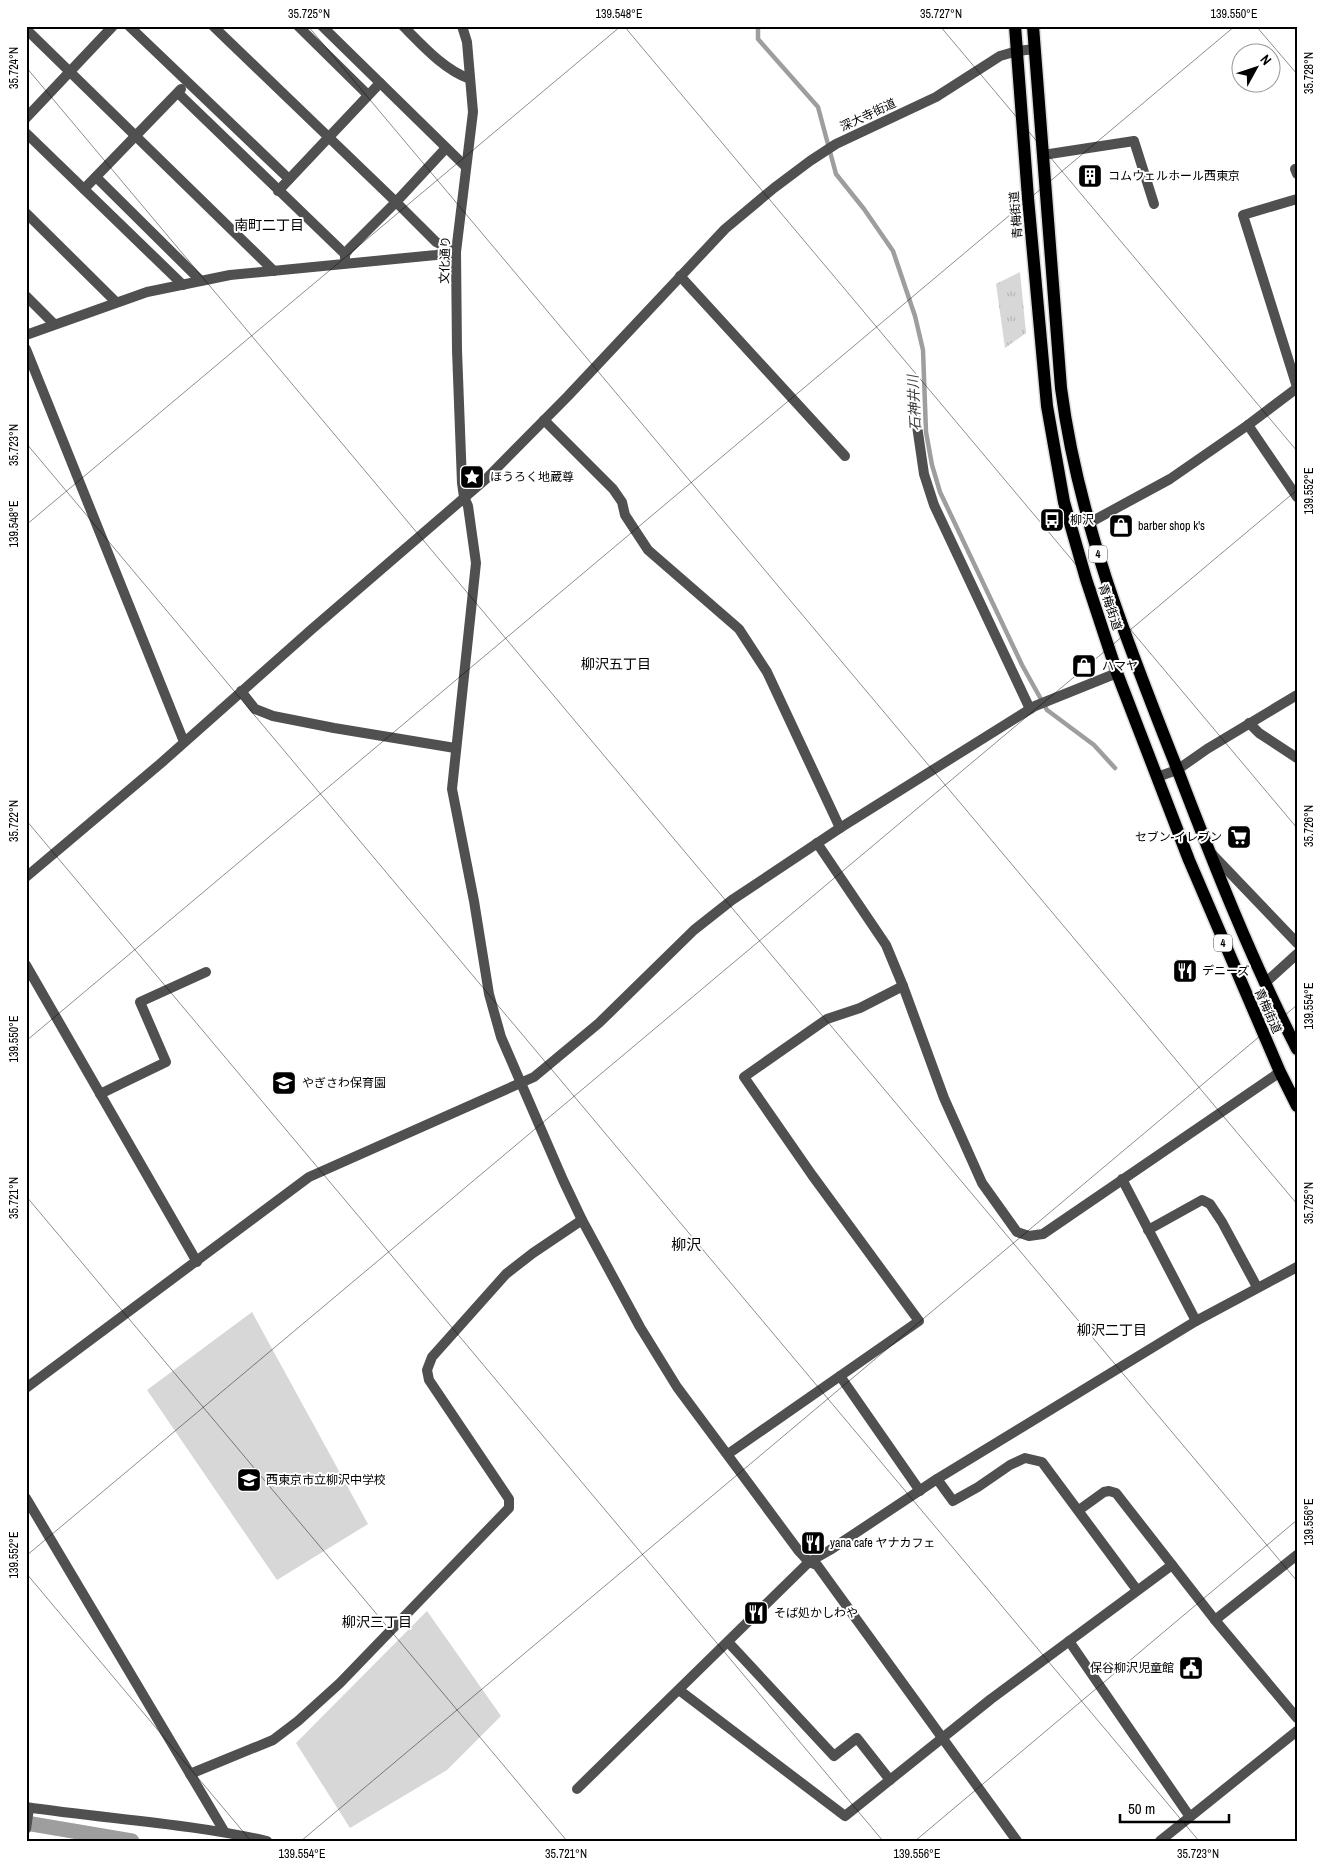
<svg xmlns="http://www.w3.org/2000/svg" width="1323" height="1867" font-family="'Archivo Narrow','Noto Sans JP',sans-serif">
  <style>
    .grass { fill: url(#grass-tufts) }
    .pitch { fill: #d7d7d7 }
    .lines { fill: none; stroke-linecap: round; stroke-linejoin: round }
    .stream { stroke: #9e9e9e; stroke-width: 4.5 }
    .canal { stroke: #9e9e9e; stroke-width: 15 }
    .primary-casing { stroke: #dbdbdb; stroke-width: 15 }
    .minor { stroke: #505050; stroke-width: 10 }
    .tertiary { stroke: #505050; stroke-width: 10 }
    .primary { stroke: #000; stroke-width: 12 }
    .ticks { fill: none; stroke: #000; stroke-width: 1; stroke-opacity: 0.45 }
    .labels { text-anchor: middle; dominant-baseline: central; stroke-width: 4; stroke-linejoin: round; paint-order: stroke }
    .shield { fill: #fff; stroke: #4c4c4c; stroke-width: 1 }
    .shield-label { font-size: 11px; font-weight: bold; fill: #000 }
    .street-label { font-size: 12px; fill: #000; stroke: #fff }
    .poi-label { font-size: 12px; fill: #000; stroke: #fff; text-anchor: start }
    .neighbourhood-label { font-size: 14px; fill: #000; stroke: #fff }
    .water-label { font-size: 14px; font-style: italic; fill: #3f3f3f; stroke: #fff }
    .quarter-label { font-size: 15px; fill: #000; stroke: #fff }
    .neatline { fill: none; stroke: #000; stroke-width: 2 }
    .ticks-label { font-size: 12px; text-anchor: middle; fill: #000 }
  </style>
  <defs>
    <pattern id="grass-tufts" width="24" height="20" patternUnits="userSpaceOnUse" patternTransform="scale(1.25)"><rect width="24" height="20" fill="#d7d7d7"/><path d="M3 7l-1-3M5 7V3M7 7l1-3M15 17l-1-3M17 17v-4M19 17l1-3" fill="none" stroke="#b7b7b7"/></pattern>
  </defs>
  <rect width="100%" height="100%" fill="#fff"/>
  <path class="grass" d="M 1020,272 L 1026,333 L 1005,348 L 996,284 Z"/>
  <g class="pitch">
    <path d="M 252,1312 L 368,1524 L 277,1580 L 147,1390 Z"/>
    <path d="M 427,1611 L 501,1716 L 447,1770 L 350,1828 L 296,1743 Z"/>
  </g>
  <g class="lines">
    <path class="stream" d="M 758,26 L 758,39 L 818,107 L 836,174 L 864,209 L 893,251 L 915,316 L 923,350 L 926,432 L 932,465 L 940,492 L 1022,665 L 1047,710 L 1094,745 L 1115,768"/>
    <path class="canal" d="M 26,1823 L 132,1841"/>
    <defs>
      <g id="primary">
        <path d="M 1015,26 L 1028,198 L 1047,406 L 1064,502 L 1086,579 L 1117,673 L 1189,860 L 1280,1072 L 1297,1106"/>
        <path d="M 1033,26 L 1061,388 C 1078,521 1129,647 1178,771 C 1214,865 1251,959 1297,1049"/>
      </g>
    </defs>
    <use href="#primary" class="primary-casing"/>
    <g class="minor">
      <path d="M 129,26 L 289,179"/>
      <path d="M 213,26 L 396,202 L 436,242 L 455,251"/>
      <path d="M 298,26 L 368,95"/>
      <path d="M 322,26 L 466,167"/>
      <path d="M 403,26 C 422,45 444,70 470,79"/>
      <path d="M 462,26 L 467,42 L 473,112 L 456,252 L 457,350 L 462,483 L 464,497 L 468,506 L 476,563 L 452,789 L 474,901 L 489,994 L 501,1037 L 563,1180 L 582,1220 L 640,1327 L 677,1387 L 798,1550 L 809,1562 L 817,1565 L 1017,1841"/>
      <path d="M 26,29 L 274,271"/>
      <path d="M 178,93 L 345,254"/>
      <path d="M 26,118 L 113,26"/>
      <path d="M 26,133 L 183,285"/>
      <path d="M 1043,155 L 1134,141 L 1154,204"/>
      <path d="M 1297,169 L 1295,169 L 1297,174"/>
      <path d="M 96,177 L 201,281"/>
      <path d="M 84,189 L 181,89"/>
      <path d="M 278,191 L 380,83"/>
      <path d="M 1297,199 L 1243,215 L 1297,387"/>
      <path d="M 26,213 L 116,302"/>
      <path d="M 345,259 L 345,254 L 349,249 L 396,202 L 446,148"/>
      <path d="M 680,276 L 845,456"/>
      <path d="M 26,296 L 54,324"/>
      <path d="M 26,335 L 147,292 L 230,275 L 436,255 L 456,252"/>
      <path d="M 26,349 L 184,742"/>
      <path d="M 916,419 L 924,474 L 934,505 L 1030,709"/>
      <path d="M 544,420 L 613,489 L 622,502 L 625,515 L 648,550 L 739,629 L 767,672 L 840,828"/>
      <path d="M 1248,425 L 1297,497"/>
      <path d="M 1089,523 L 1170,479 L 1248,425 L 1297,388"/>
      <path d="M 241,691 L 255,709 L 273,716 L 334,728 L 455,748"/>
      <path d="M 1249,723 L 1259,733 L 1297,758"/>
      <path d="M 817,843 L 886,945 L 903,986 L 944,1098 L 982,1183 L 1017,1232 L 1029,1236 L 1043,1234 L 1280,1072"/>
      <path d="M 1211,853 L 1297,943"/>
      <path d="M 26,877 L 160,764 L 312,629 L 486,479 L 568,396 L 725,229 L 774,188 L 810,161 L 836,144 L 936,97 L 1000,56 L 1017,51 L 1035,49"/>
      <path d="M 26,965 L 197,1262"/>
      <path d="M 1265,983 L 1297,954"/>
      <path d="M 100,1094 L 166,1062 L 140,1002 L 206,972"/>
      <path d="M 1122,1179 L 1196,1321"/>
      <path d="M 1148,1230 L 1202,1200 L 1210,1204 L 1222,1222 L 1257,1287"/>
      <path d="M 840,1376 L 920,1491"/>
      <path d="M 26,1388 L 309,1177 L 534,1077 L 599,1023 L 694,930 L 732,900 L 840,828 L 1035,706 L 1117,673"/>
      <path d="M 728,1454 L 919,1321 L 812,1175 L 744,1077 L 827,1019 L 860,1008 L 903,986"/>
      <path d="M 937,1479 L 953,1501 L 978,1487 L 1010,1465 L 1025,1458 L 1042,1462 L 1137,1590"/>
      <path d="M 26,1498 L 224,1831"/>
      <path d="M 1079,1510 L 1104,1492 L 1109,1491 L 1116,1493 L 1215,1620 L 1297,1555"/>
      <path d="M 1215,1620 L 1297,1718"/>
      <path d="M 1069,1641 L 1190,1817"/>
      <path d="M 728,1642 L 834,1756 L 857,1738 L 890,1780"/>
      <path d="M 679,1690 L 845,1816 L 991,1699 L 1172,1565"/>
      <path d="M 190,1774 L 273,1740 L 298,1721 L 340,1683 L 509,1508 L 509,1499 L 429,1380 L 427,1370 L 432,1357 L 506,1274 L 533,1253 L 582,1220"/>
      <path d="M 577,1789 L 809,1562 L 830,1550 L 937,1479 L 1196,1321 L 1297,1267"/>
      <path d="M 26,1807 C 106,1819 188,1823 267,1841"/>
      <path d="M 26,1829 L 29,1808"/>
      <path d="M 1160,1841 L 1297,1731"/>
    </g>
    <path class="tertiary" d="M 1157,777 L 1177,770 L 1207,749 L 1297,695"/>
    <use href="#primary" class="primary"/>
  </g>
  <path class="ticks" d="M 308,26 L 1297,1204M 624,26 L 1297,828M 940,26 L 1297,451M 1256,26 L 1297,74M 26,67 L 1297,1581M 26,443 L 1199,1841M 26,525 L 621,26M 26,820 L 883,1841M 26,1041 L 1235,26M 26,1196 L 567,1841M 26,1556 L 1297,490M 26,1573 L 251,1841M 301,1841 L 1297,1005M 915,1841 L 1297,1520"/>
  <defs>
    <symbol id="building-square" viewBox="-11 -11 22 22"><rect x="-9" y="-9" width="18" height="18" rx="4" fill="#000" stroke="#fff"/><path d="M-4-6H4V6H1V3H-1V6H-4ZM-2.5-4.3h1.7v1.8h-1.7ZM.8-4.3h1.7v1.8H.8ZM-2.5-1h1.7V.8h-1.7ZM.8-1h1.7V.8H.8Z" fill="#fff"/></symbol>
    <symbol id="sight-square" viewBox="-11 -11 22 22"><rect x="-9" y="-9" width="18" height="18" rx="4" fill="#000" stroke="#fff"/><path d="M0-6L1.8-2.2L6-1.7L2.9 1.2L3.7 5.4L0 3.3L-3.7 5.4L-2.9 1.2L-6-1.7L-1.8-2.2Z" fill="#fff"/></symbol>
    <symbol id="bus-square" viewBox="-11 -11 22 22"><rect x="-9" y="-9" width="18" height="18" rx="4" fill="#000" stroke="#fff"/><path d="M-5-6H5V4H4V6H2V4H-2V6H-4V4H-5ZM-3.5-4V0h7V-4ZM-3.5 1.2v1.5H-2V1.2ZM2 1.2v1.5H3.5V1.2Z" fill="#fff"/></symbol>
    <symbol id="shop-square" viewBox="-11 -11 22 22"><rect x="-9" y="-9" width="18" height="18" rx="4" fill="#000" stroke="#fff"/><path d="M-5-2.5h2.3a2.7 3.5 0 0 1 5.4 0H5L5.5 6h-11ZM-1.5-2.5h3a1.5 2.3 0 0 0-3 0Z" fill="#fff"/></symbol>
    <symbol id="supermarket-square" viewBox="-11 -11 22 22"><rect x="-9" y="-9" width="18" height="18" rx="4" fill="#000" stroke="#fff"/><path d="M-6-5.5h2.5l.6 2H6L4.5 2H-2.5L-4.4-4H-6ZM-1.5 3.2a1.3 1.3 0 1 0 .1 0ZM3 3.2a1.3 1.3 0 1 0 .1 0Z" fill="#fff"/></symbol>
    <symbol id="restaurant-square" viewBox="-11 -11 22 22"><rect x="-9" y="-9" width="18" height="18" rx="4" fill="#000" stroke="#fff"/><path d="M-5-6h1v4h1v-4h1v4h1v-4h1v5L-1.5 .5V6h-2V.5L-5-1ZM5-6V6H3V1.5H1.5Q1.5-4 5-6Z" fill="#fff"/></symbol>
    <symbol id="school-square" viewBox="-11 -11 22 22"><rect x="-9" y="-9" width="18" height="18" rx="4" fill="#000" stroke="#fff"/><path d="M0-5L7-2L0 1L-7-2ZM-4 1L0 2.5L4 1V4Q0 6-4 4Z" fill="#fff"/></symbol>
    <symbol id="civic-square" viewBox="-11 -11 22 22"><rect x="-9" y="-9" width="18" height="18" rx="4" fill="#000" stroke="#fff"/><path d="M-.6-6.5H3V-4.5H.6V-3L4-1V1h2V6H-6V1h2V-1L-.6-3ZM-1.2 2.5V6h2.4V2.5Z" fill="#fff"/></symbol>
  </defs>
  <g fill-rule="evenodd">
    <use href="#building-square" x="1076" y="162" width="28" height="28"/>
    <use href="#sight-square" x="458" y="463" width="28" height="28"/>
    <use href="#bus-square" x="1038" y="506" width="28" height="28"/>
    <use href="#shop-square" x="1107" y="512" width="28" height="28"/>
    <use href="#shop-square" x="1070" y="652" width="28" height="28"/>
    <use href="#supermarket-square" x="1225" y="823" width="28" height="28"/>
    <use href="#restaurant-square" x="1171" y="957" width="28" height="28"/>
    <use href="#school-square" x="270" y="1069" width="28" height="28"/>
    <use href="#school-square" x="235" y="1466" width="28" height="28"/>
    <use href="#restaurant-square" x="799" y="1529" width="28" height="28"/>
    <use href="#restaurant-square" x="742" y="1599" width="28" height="28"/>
    <use href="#civic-square" x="1177" y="1654" width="28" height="28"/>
  </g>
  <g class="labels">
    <g class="shield">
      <rect x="1089" y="545.5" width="18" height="17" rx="4"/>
      <rect x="1214" y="934.5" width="18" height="17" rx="4"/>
    </g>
    <g class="shield-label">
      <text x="1098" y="554">4</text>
      <text x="1223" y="943">4</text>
    </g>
    <g class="street-label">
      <text transform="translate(868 115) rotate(-25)">深大寺街道</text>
      <text transform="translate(1016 215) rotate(-95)">青梅街道</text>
      <text transform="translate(445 260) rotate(-88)">文化通り</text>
      <text transform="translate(1110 607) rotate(71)">青梅街道</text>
      <text transform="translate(1268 1011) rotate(66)">青梅街道</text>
    </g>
    <g class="poi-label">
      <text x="1108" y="176">コムウェルホール西東京</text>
      <text x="490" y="477">ほうろく地蔵尊</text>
      <text x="1070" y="520">柳沢</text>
      <text x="1138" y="526">barber shop k's</text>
      <text x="1102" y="666">ハマヤ</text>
      <text x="1222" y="837" text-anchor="end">セブン-イレブン</text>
      <text x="1202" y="971">デニーズ</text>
      <text x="302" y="1083">やぎさわ保育園</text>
      <text x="266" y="1480">西東京市立柳沢中学校</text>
      <text x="830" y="1543">yana cafe ヤナカフェ</text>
      <text x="774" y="1613">そば処かしわや</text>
      <text x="1174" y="1668" text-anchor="end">保谷柳沢児童館</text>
    </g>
    <g class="neighbourhood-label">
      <text x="269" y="225">南町二丁目</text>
      <text x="616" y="664">柳沢五丁目</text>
      <text x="1112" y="1330">柳沢二丁目</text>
      <text x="377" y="1622">柳沢三丁目</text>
    </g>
    <g class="water-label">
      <text transform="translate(914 403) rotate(-93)">石神井川</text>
    </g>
    <g class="quarter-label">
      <text x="686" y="1244">柳沢</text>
    </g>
  </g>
  <rect width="1323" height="1867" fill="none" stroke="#ffffff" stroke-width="55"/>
  <g transform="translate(1256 68) rotate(50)"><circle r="24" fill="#ffffff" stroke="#999999"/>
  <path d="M0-4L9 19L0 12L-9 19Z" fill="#000000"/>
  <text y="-8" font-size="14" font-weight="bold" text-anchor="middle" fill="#000000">N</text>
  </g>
  <path d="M1120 1814v8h109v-8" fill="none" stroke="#000000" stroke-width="2.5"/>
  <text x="1128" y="1814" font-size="15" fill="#000000" stroke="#ffffff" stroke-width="4" paint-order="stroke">50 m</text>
  <rect x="28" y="28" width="1268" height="1812" class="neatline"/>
  <g class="ticks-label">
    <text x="309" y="18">35.725°N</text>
    <text x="619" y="18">139.548°E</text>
    <text x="941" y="18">35.727°N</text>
    <text x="1234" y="18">139.550°E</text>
    <text transform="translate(14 68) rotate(-90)" y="4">35.724°N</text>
    <text transform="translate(1309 73) rotate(-90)" y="4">35.728°N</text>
    <text transform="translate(14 445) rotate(-90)" y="4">35.723°N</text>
    <text transform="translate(1309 491) rotate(-90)" y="4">139.552°E</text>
    <text transform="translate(14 524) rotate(-90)" y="4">139.548°E</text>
    <text transform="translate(14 821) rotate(-90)" y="4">35.722°N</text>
    <text transform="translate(1309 826) rotate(-90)" y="4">35.726°N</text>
    <text transform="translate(1309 1006) rotate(-90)" y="4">139.554°E</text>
    <text transform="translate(14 1039) rotate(-90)" y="4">139.550°E</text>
    <text transform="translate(14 1198) rotate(-90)" y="4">35.721°N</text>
    <text transform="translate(1309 1203) rotate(-90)" y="4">35.725°N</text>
    <text transform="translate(1309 1522) rotate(-90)" y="4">139.556°E</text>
    <text transform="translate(14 1555) rotate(-90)" y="4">139.552°E</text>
    <text x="302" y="1858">139.554°E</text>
    <text x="566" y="1858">35.721°N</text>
    <text x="917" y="1858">139.556°E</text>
    <text x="1198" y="1858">35.723°N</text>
  </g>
</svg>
